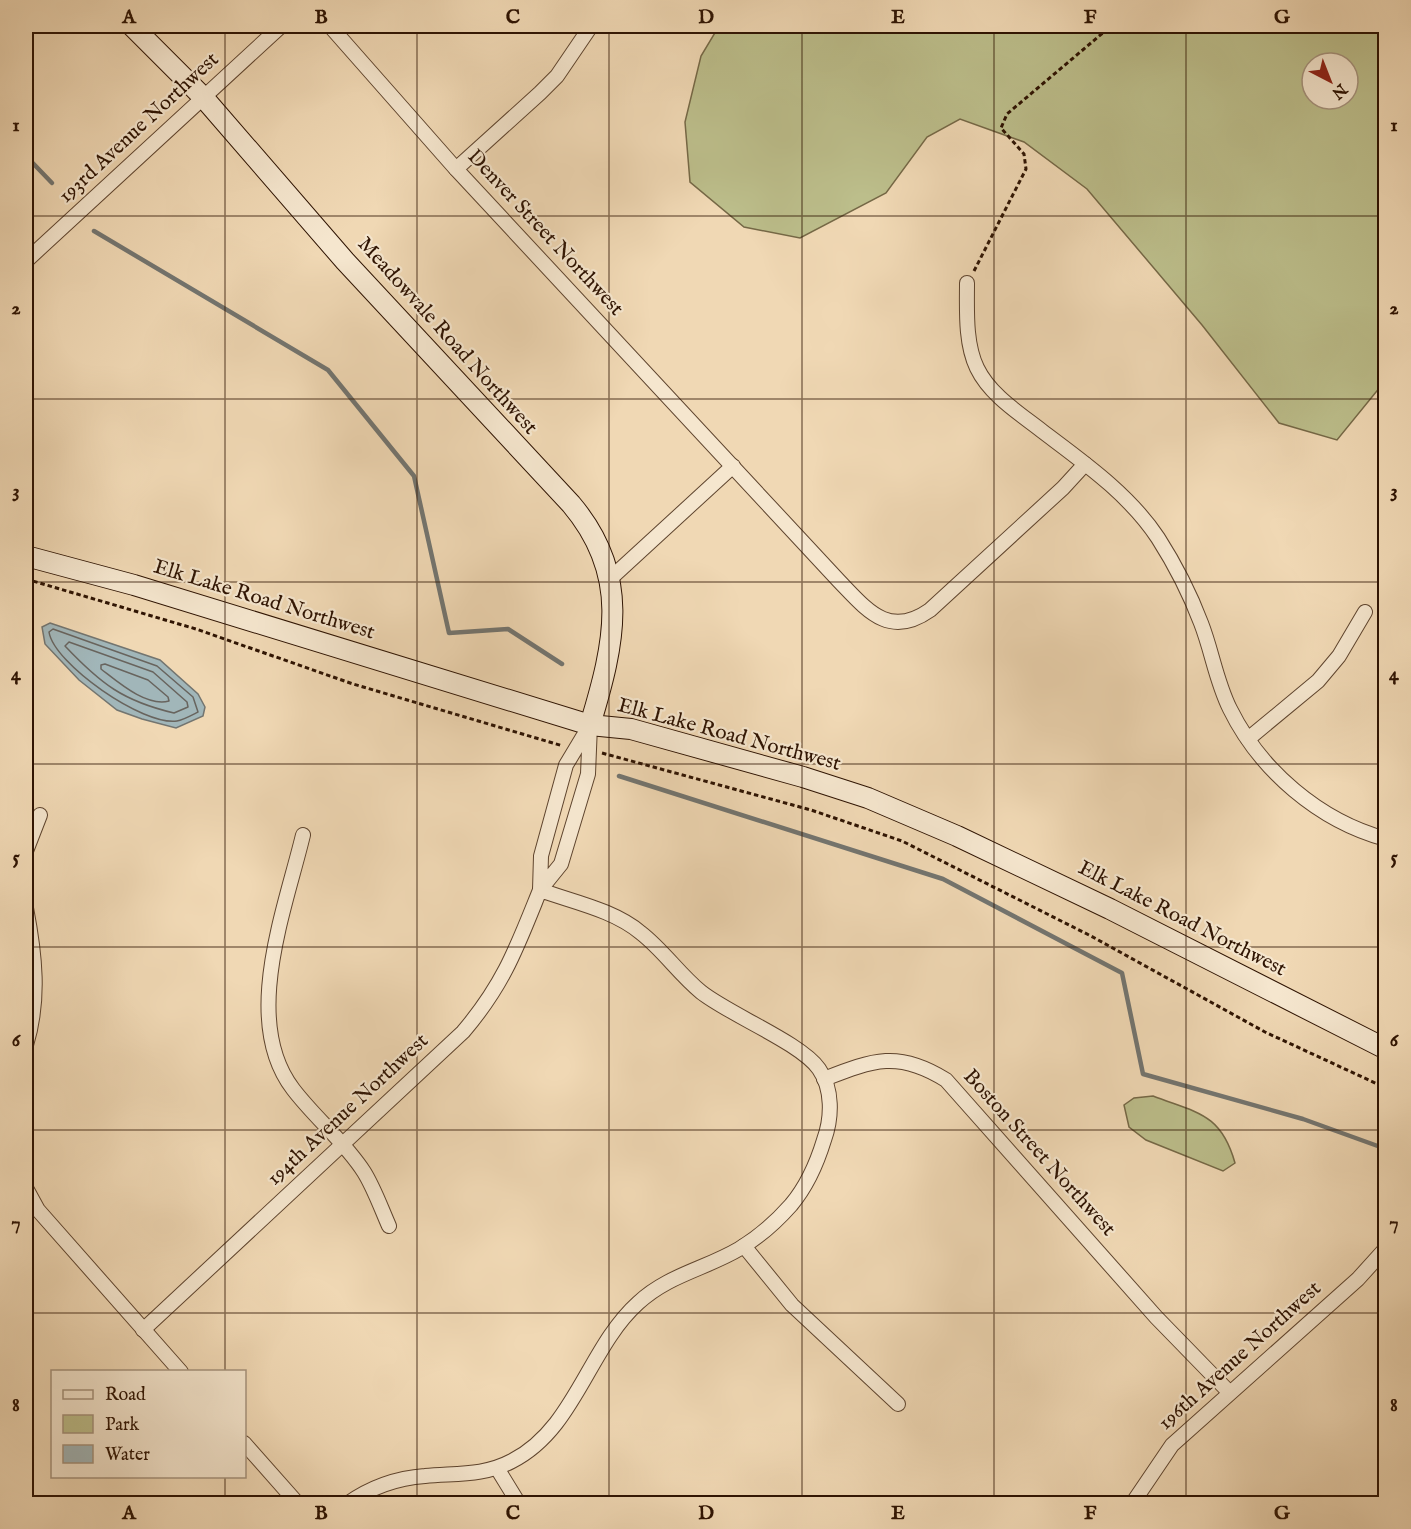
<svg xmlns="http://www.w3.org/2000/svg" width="1411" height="1529" font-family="'IM FELL English',serif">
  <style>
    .green { fill: #bcbe8b; stroke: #756846; stroke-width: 1.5; fill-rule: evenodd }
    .water { fill: #a1b6b9; stroke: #737570; stroke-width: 1.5 }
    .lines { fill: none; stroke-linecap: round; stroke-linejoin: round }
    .shore { stroke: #68645e; stroke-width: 1.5 }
    .stream { stroke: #737570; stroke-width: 4.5 }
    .street-casing { stroke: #5e442e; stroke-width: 16 }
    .secondary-casing { stroke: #2e1302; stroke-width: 22 }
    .path { stroke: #2e1302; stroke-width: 3; stroke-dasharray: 4.5 3; stroke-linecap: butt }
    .street { stroke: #f5e6ce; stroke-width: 14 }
    .secondary { stroke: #f5e6ce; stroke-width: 20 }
    .grid { fill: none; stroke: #2e1302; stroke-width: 1.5; stroke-opacity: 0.55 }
    .labels { text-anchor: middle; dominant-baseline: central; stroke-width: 4.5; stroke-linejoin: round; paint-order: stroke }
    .street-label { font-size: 21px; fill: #2e1302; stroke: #f5e6ce }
    .neatline { fill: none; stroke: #2e1302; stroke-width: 2 }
    .grid-label { font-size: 20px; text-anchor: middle; font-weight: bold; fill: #2e1302 }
  </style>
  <rect width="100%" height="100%" fill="#f0d8b4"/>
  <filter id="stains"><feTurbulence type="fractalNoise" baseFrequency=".00333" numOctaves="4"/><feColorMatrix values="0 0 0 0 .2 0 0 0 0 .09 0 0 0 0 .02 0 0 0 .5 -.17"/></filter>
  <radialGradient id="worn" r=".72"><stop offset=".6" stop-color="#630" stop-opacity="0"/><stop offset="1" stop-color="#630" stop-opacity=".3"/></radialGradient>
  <g class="green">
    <path d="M 719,26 L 1385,26 L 1385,381 L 1337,440 L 1279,423 L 1202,325 L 1087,189 L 1024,142 L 960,119 L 927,137 L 886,193 L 800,238 L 744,227 L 690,182 L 685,122 L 701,56 ZM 1312,63 L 1348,63 L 1348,99 L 1312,99 Z"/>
    <path d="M 1153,1096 C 1197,1113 1221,1113 1235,1163 L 1223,1171 L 1146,1140 L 1129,1127 L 1124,1105 L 1134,1098 Z"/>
  </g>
  <path class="water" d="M 50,623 L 160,660 L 198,694 L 205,707 L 203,716 L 176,728 L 142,719 L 117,710 L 79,680 L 45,644 L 42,627 Z"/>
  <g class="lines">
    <g class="shore">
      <path d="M 53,629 L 157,666 L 193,697 L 198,712 C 192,715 183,720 177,721 C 143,726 54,664 49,632 Z"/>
      <path d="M 69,642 L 153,672 L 187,702 L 188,707 L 174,713 C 123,701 101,684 65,646 Z"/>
      <path d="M 105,664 L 148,680 L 168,697 L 169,701 C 146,707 118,682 101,669 L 101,665 Z"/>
    </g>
    <g class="stream">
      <path d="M 26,156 L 52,183"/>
      <path d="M 94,231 L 328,370 L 414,476 L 449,633 L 508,629 L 562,664"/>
      <path d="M 619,776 L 943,879 L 1122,973 L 1143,1074 L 1303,1119 L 1386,1149"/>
    </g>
    <defs>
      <g id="street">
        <path d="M 330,26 L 456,169 L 839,581 C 867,610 889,639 930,610 L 1063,488 L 1085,464"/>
        <path d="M 456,169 L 540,93 L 557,76 L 591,26"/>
        <path d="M 26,261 L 281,26"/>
        <path d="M 967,283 C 967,310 965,343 977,368 C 990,395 1019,413 1042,431 C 1083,462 1129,494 1158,538 C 1174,563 1190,594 1201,623 C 1212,651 1216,681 1230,709 C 1260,770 1319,821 1386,839"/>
        <path d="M 611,578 L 733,466"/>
        <path d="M 590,725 L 588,774 L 561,864 L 540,890 L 541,856 L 566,765 Z"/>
        <path d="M 1248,739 L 1318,681 L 1339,656 L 1365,612"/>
        <path d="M 303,835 C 285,910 241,1021 293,1089 C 315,1118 345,1142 364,1172 C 374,1188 381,1208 389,1226"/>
        <path d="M 26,851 L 40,815"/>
        <path d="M 26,908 C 35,954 40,1000 26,1045"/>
        <path d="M 824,1079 C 873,1060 898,1050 946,1080 L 1156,1317 L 1229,1392"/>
        <path d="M 26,1188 L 38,1210 L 181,1372"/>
        <path d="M 744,1246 L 792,1305 L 898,1404"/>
        <path d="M 143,1330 L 463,1032 C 504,984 517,947 540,890 C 573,902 614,910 641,933 C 663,950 679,974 701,992 C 730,1015 801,1043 819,1069 C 833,1089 832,1118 824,1140 C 817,1163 807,1186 791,1205 C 776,1222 759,1237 739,1249 C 705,1269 668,1275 638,1303 C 588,1348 575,1429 512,1461 C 484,1476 456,1473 425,1476 C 397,1478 371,1487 347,1504"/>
        <path d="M 244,1443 L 298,1504"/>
        <path d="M 497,1468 L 519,1504"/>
        <path d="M 1132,1504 L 1172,1445 L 1358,1279 L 1386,1248"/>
      </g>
      <g id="secondary">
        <path d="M 132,26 L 203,97 L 345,261 L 571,504 C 631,575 615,642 590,725"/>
        <path d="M 26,556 L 134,585 L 590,725 L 631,729 L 803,777 L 868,798 L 957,836 L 1110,909 L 1386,1049"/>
      </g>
    </defs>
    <use href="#street" class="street-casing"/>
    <use href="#secondary" class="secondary-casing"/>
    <g class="path">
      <path d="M 974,271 L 1026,169 L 1024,154 L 1001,128 L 1007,114 L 1111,26"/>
      <path d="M 26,579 L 196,629 L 353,684 L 563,746"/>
      <path d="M 602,753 L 811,810 L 902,841 L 1091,936 L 1265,1032 L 1386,1088"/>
    </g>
    <use href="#street" class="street"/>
    <use href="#secondary" class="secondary"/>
  </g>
  <path class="grid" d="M 225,26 L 225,1372M 417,26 L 417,1504M 609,26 L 609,1504M 802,26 L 802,1504M 994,26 L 994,1504M 1186,26 L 1186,1504M 26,216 L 1386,216M 26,399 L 1386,399M 26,582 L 1386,582M 26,764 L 1386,764M 26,947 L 1386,947M 26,1130 L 1386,1130M 26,1313 L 1386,1313M 225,1476 L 225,1504"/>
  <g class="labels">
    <g class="street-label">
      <text transform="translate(139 128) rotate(-43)">193rd Avenue Northwest</text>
      <text transform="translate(545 233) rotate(47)">Denver Street Northwest</text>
      <text transform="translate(447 336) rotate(48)">Meadowvale Road Northwest</text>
      <text transform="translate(264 600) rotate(17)">Elk Lake Road Northwest</text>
      <text transform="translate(729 735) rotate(15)">Elk Lake Road Northwest</text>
      <text transform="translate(1182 919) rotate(27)">Elk Lake Road Northwest</text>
      <text transform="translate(348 1110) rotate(-43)">194th Avenue Northwest</text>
      <text transform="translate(1039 1153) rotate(48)">Boston Street Northwest</text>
      <text transform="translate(1240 1356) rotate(-42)">196th Avenue Northwest</text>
    </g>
  </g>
  <rect width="1411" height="1529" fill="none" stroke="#f0d8b4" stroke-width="66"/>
  <rect x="51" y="1370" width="195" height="108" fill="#f5e6ce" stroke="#a5927c" stroke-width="1.5"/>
  <rect x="63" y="1390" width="30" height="9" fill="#f5e6ce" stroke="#a5927c" stroke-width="1.5"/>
  <text x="105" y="1400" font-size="18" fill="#2e1302">Road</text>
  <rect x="63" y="1415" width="30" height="18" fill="#bcbe8b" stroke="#a5927c" stroke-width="1.5"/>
  <text x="105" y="1430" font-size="18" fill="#2e1302">Park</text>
  <rect x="63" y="1445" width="30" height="18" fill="#a1b6b9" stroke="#a5927c" stroke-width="1.5"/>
  <text x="105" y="1460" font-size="18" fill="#2e1302">Water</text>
  <g transform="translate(1330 81) rotate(138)"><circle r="28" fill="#f5e6ce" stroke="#a5927c" stroke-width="1.5"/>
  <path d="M0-4.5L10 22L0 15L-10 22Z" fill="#8f2418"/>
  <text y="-9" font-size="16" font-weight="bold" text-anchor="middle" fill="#2e1302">N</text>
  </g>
  <rect x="33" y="33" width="1345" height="1463" class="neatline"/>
  <g class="grid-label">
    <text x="129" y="23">A</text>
    <text x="321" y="23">B</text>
    <text x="513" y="23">C</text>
    <text x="706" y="23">D</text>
    <text x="898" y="23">E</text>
    <text x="1090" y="23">F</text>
    <text x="1282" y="23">G</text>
    <text x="16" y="131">1</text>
    <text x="1394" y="131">1</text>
    <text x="16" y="314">2</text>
    <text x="1394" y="314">2</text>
    <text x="16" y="497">3</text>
    <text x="1394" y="497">3</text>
    <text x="16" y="680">4</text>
    <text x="1394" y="680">4</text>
    <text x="16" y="863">5</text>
    <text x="1394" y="863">5</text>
    <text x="16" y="1046">6</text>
    <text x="1394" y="1046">6</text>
    <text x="16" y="1229">7</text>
    <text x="1394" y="1229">7</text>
    <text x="16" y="1411">8</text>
    <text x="1394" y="1411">8</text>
    <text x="129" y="1519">A</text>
    <text x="321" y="1519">B</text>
    <text x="513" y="1519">C</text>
    <text x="706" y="1519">D</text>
    <text x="898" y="1519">E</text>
    <text x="1090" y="1519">F</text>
    <text x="1282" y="1519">G</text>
  </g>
  <rect width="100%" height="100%" filter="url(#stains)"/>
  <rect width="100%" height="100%" fill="url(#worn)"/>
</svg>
